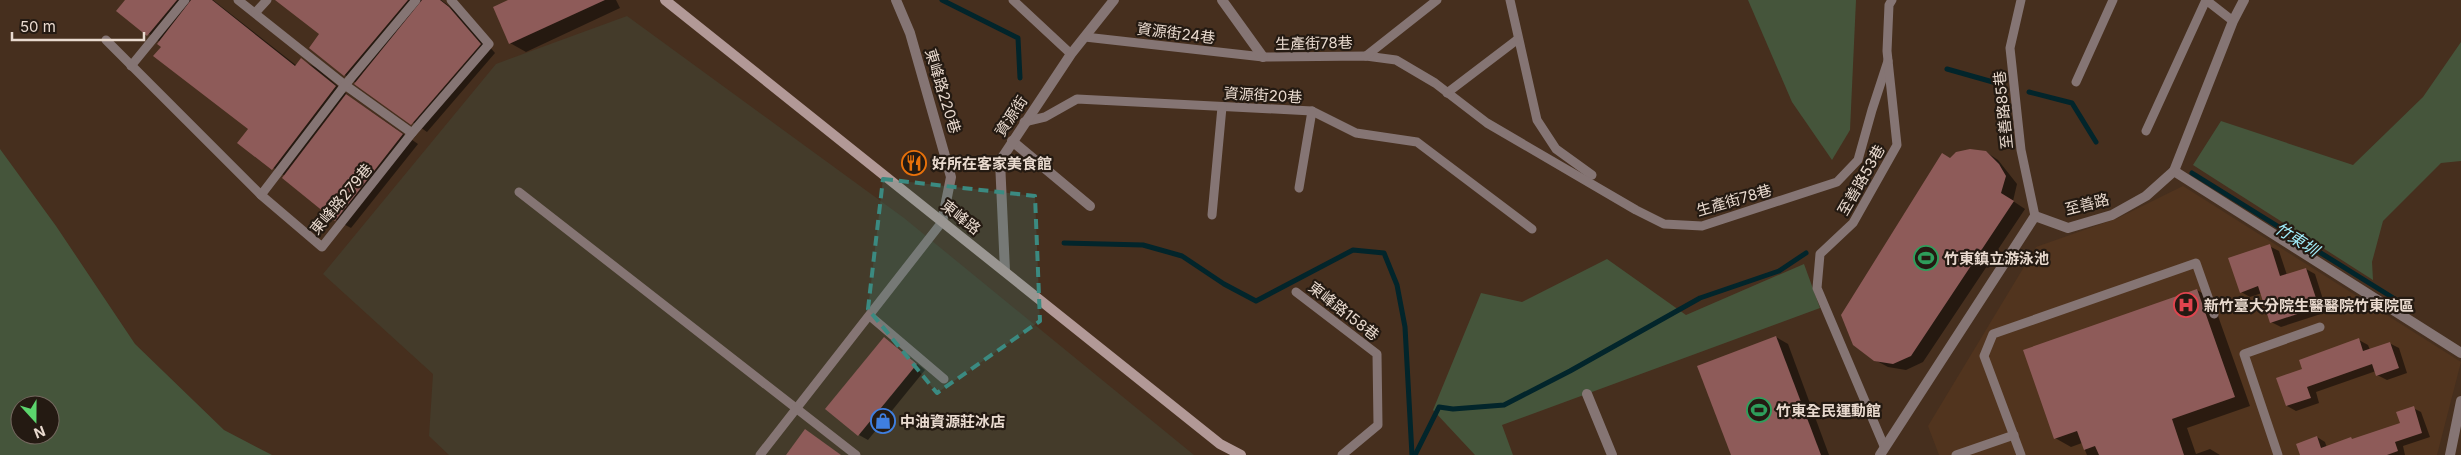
<svg xmlns="http://www.w3.org/2000/svg" width="2461" height="455" font-family="Inter,'Noto Sans TC',sans-serif">
  <style>
    .industrial { fill: #443b2a }
    .built { fill: #51341e }
    .green { fill: #45553b; fill-rule: evenodd }
    .shadow { fill: #0007 }
    .lines { fill: none; stroke-linecap: round; stroke-linejoin: round }
    .stream { stroke: #02252b; stroke-width: 5 }
    .building { fill: #8e5b59 }
    .service { stroke: #857574; stroke-width: 9 }
    .minor { stroke: #857574; stroke-width: 10 }
    .secondary { stroke: #b29997; stroke-width: 10 }
    .marked { fill: #3b8a81; fill-opacity: 0.2; stroke: #3b8a81; stroke-width: 4; stroke-dasharray: 10 6; stroke-linejoin: round }
    .labels { text-anchor: middle; dominant-baseline: central; stroke-width: 4.5; stroke-linejoin: round; paint-order: stroke }
    .street-label { font-size: 15px; fill: #e9dacf; stroke: #241a12 }
    .poi-label { font-size: 15px; font-weight: bold; fill: #e9dacf; stroke: #241a12; text-anchor: start }
    .water-label { font-size: 16px; font-style: italic; fill: #a2effd; stroke: #241a12 }
  </style>
  <rect width="100%" height="100%" fill="#462f1e"/>
  <path class="industrial" d="M 627,16 L 904,218 L 1194,455 L 449,455 L 429,436 L 433,374 L 323,274 L 496,64 Z"/>
  <path class="built" d="M 2183,186 L 2461,362 L 2437,455 L 1939,455 L 1928,426 L 2036,247 L 2118,218 Z"/>
  <g class="green">
    <path d="M 1748,0 L 1856,0 L 1850,130 L 1832,160 L 1792,102 Z"/>
    <path d="M 2461,42 L 2461,161 L 2441,163 L 2383,221 L 2372,262 L 2373,280 L 2193,165 L 2221,121 L 2353,165 L 2423,97 Z"/>
    <path d="M 0,149 L 56,226 L 135,344 L 224,430 L 272,455 L 0,455 ZM 20,405 L 50,405 L 50,435 L 20,435 Z"/>
    <path d="M 1607,259 L 1686,315 L 1804,264 L 1820,308 L 1502,425 L 1513,455 L 1475,455 L 1433,410 L 1481,293 L 1522,302 Z"/>
  </g>
  <g class="shadow">
    <path d="M 127,0 L 213,0 L 297,66 L 301,60 L 317,68 L 350,97 L 418,144 L 351,228 L 336,220 L 285,176 L 239,143 L 250,129 L 162,47 L 160,42 L 118,11 Z"/>
    <path d="M 279,0 L 441,0 L 464,17 L 495,53 L 427,132 L 345,75 L 310,48 L 321,34 Z"/>
    <path d="M 511,0 L 616,0 L 620,8 L 526,52 L 510,43 Z"/>
    <path d="M 1986,152 L 1998,160 L 2017,184 L 2013,201 L 2025,209 L 1923,362 L 1906,370 L 1888,367 L 1875,360 L 1950,159 Z"/>
    <path d="M 2269,246 L 2279,251 L 2287,275 L 2306,269 L 2315,274 L 2327,312 L 2281,327 L 2271,322 L 2262,293 L 2250,297 L 2241,292 Z"/>
    <path d="M 2197,290 L 2212,299 L 2250,406 L 2187,428 L 2196,454 L 2210,449 L 2220,455 L 2087,455 L 2082,443 L 2071,447 L 2055,438 Z"/>
    <path d="M 1776,337 L 1788,344 L 1829,455 L 1732,455 Z"/>
    <path d="M 885,338 L 925,370 L 868,440 L 859,435 Z"/>
    <path d="M 2359,340 L 2368,345 L 2370,350 L 2389,343 L 2399,348 L 2407,373 L 2387,380 L 2377,375 L 2376,371 L 2316,392 L 2319,403 L 2296,411 L 2287,406 L 2303,369 Z"/>
    <path d="M 2413,408 L 2421,412 L 2430,437 L 2403,446 L 2405,455 L 2301,455 L 2317,437 L 2325,442 L 2327,448 L 2402,424 Z"/>
  </g>
  <g class="lines">
    <g class="stream">
      <path d="M 942,0 L 1018,38 L 1020,78"/>
      <path d="M 1947,69 L 2000,84"/>
      <path d="M 2029,92 L 2072,103 L 2096,142"/>
      <path d="M 2192,173 L 2403,304"/>
      <path d="M 1064,243 L 1143,245 L 1182,256 L 1224,284 L 1256,301 L 1353,250 L 1384,253 L 1397,285 L 1405,327 L 1412,455"/>
      <path d="M 1415,455 L 1439,407 L 1453,409 L 1504,405 L 1570,371 L 1700,298 L 1779,271 L 1806,253"/>
    </g>
  </g>
  <g class="building">
    <path d="M 125,0 L 177,0 L 147,36 L 116,11 Z"/>
    <path d="M 191,0 L 212,0 L 295,66 L 301,58 L 336,86 L 272,170 L 237,143 L 248,129 L 153,56 L 161,47 L 157,44 Z"/>
    <path d="M 275,0 L 408,0 L 344,76 L 309,48 L 319,34 Z"/>
    <path d="M 422,0 L 440,0 L 449,7 L 481,44 L 411,125 L 354,84 Z"/>
    <path d="M 508,0 L 605,0 L 509,44 L 493,7 Z"/>
    <path d="M 346,94 L 403,134 L 335,221 L 282,178 Z"/>
    <path d="M 1970,149 L 1986,151 L 1999,164 L 2006,176 L 2001,193 L 2014,201 L 1911,356 L 1893,364 L 1874,361 L 1853,345 L 1841,315 L 1942,153 L 1950,158 L 1956,152 Z"/>
    <path d="M 2270,244 L 2280,276 L 2306,268 L 2319,307 L 2270,323 L 2258,286 L 2240,293 L 2228,258 Z"/>
    <path d="M 2197,289 L 2235,397 L 2172,419 L 2184,455 L 2099,455 L 2095,446 L 2084,450 L 2077,431 L 2054,439 L 2023,350 Z"/>
    <path d="M 1776,336 L 1821,455 L 1731,455 L 1697,366 Z"/>
    <path d="M 884,337 L 917,364 L 858,436 L 825,409 Z"/>
    <path d="M 2359,338 L 2363,351 L 2390,342 L 2399,368 L 2376,376 L 2372,364 L 2307,387 L 2311,398 L 2286,406 L 2276,378 L 2302,369 L 2299,360 Z"/>
    <path d="M 2414,406 L 2422,433 L 2395,442 L 2398,451 L 2387,455 L 2300,455 L 2296,444 L 2317,436 L 2321,448 L 2351,437 L 2352,439 L 2400,423 L 2396,412 Z"/>
    <path d="M 805,429 L 841,455 L 786,455 Z"/>
  </g>
  <g class="lines">
    <g class="service">
      <path d="M 238,0 L 345,85 L 412,133"/>
      <path d="M 1013,0 L 1071,54"/>
      <path d="M 1510,0 L 1537,120 L 1556,149 L 1592,175"/>
      <path d="M 2021,0 L 2010,48 L 2021,150 L 2035,216"/>
      <path d="M 256,12 L 267,0"/>
      <path d="M 1085,37 L 1263,57 L 1366,56 L 1396,60 L 1435,83 L 1487,123 L 1636,210 L 1664,224 L 1702,226 L 1837,182 L 1858,160 L 1872,110 L 1888,61"/>
      <path d="M 106,40 L 261,195 L 322,247 L 412,133 L 489,44 L 451,0"/>
      <path d="M 1366,56 L 1437,0"/>
      <path d="M 131,66 L 185,0"/>
      <path d="M 2076,82 L 2113,0"/>
      <path d="M 1447,93 L 1518,39"/>
      <path d="M 1024,122 L 1045,117 L 1077,99 L 1312,111 L 1356,133 L 1417,142 L 1532,229"/>
      <path d="M 2146,131 L 2206,0 L 2233,21"/>
      <path d="M 1299,188 L 1312,111"/>
      <path d="M 519,192 L 856,455"/>
      <path d="M 261,195 L 345,85 L 416,0"/>
      <path d="M 1212,215 L 1222,107"/>
      <path d="M 1296,292 L 1377,354 L 1378,425 L 1342,455"/>
      <path d="M 870,316 L 944,379"/>
      <path d="M 1884,446 L 1817,288 L 1820,254 L 1853,223 L 1897,145 L 1887,51 L 1889,5 L 1892,0"/>
      <path d="M 760,455 L 942,222"/>
      <path d="M 1956,455 L 2014,435"/>
      <path d="M 2021,455 L 1984,356 L 1993,334 L 2196,263 L 2214,314"/>
      <path d="M 2278,455 L 2244,354 L 2320,327"/>
    </g>
    <g class="minor">
      <path d="M 896,0 L 910,33 L 951,177 L 942,222"/>
      <path d="M 1222,0 L 1263,57"/>
      <path d="M 1012,141 L 1090,206"/>
      <path d="M 2174,171 L 2461,353"/>
      <path d="M 1005,271 L 1000,161 L 1071,54 L 1114,0"/>
      <path d="M 1587,394 L 1612,455"/>
      <path d="M 1880,455 L 2035,216 L 2068,228 L 2112,215 L 2146,196 L 2174,171 L 2233,21 L 2244,0"/>
      <path d="M 2450,455 L 2461,401"/>
    </g>
    <path class="secondary" d="M 665,0 L 1220,444 L 1241,455"/>
  </g>
  <path class="marked" d="M 883,179 L 1035,196 L 1040,321 L 937,393 L 868,309 Z"/>
  <defs>
    <symbol id="restaurant-ring" viewBox="-11 -11 22 22"><circle r="9.5" fill="#241a12" stroke="#e8710a" stroke-width="1.5"/><path d="M-5-6h1v4h1v-4h1v4h1v-4h1v5L-1.5 .5V6h-2V.5L-5-1ZM5-6V6H3V1.5H1.5Q1.5-4 5-6Z" fill="#e8710a"/></symbol>
    <symbol id="stadium-ring" viewBox="-11 -11 22 22"><circle r="9.5" fill="#241a12" stroke="#2e9e5b" stroke-width="1.5"/><path d="M0-5a6.5 5 0 1 0 0 10a6.5 5 0 1 0 0-10ZM-3.5-1.8h7v3.6h-7Z" fill="#2e9e5b"/></symbol>
    <symbol id="hospital-ring" viewBox="-11 -11 22 22"><circle r="9.5" fill="#241a12" stroke="#e0444e" stroke-width="1.5"/><path d="M-5-5h3v3.5h4V-5h3V5h-3V1.5h-4V5h-3Z" fill="#e0444e"/></symbol>
    <symbol id="shop-ring" viewBox="-11 -11 22 22"><circle r="9.5" fill="#241a12" stroke="#3f7fe0" stroke-width="1.5"/><path d="M-5-2.5h2.3a2.7 3.5 0 0 1 5.4 0H5L5.5 6h-11ZM-1.5-2.5h3a1.5 2.3 0 0 0-3 0Z" fill="#3f7fe0"/></symbol>
  </defs>
  <g fill-rule="evenodd">
    <use href="#restaurant-ring" x="900" y="149" width="28" height="28"/>
    <use href="#stadium-ring" x="1912" y="244" width="28" height="28"/>
    <use href="#hospital-ring" x="2172" y="291" width="28" height="28"/>
    <use href="#stadium-ring" x="1745" y="396" width="28" height="28"/>
    <use href="#shop-ring" x="869" y="407" width="28" height="28"/>
  </g>
  <g class="labels">
    <g class="street-label">
      <text transform="translate(1176 33) rotate(7)">資源街24巷</text>
      <text transform="translate(1314 43) rotate(-1)">生產街78巷</text>
      <text transform="translate(943 91) rotate(73)">東峰路220巷</text>
      <text transform="translate(1263 95) rotate(3)">資源街20巷</text>
      <text transform="translate(2003 110) rotate(-96)">至善路85巷</text>
      <text transform="translate(1011 116) rotate(-57)">資源街</text>
      <text transform="translate(1861 180) rotate(-60)">至善路53巷</text>
      <text transform="translate(341 199) rotate(-50)">東峰路279巷</text>
      <text transform="translate(1734 200) rotate(-16)">生產街78巷</text>
      <text transform="translate(2087 204) rotate(-14)">至善路</text>
      <text transform="translate(961 217) rotate(38)">東峰路</text>
      <text transform="translate(1344 311) rotate(38)">東峰路158巷</text>
    </g>
    <g class="poi-label">
      <text x="932" y="163">好所在客家美食館</text>
      <text x="1944" y="258">竹東鎮立游泳池</text>
      <text x="2204" y="305">新竹臺大分院生醫醫院竹東院區</text>
      <text x="1776" y="410">竹東全民運動館</text>
      <text x="900" y="421">中油資源莊冰店</text>
    </g>
    <g class="water-label">
      <text transform="translate(2297 239) rotate(32)">竹東圳</text>
    </g>
  </g>
  <g transform="translate(35 420) rotate(159)"><circle r="24" fill="#241a12" stroke="#73675e"/>
  <path d="M0-4L9 19L0 12L-9 19Z" fill="#5cd56d"/>
  <text y="-8" font-size="14" font-weight="bold" text-anchor="middle" fill="#e9dacf">N</text>
  </g>
  <path d="M12 32v8h132v-8" fill="none" stroke="#e9dacf" stroke-width="2.5"/>
  <text x="20" y="32" font-size="15" fill="#e9dacf" stroke="#241a12" stroke-width="4" paint-order="stroke">50 m</text>
</svg>
